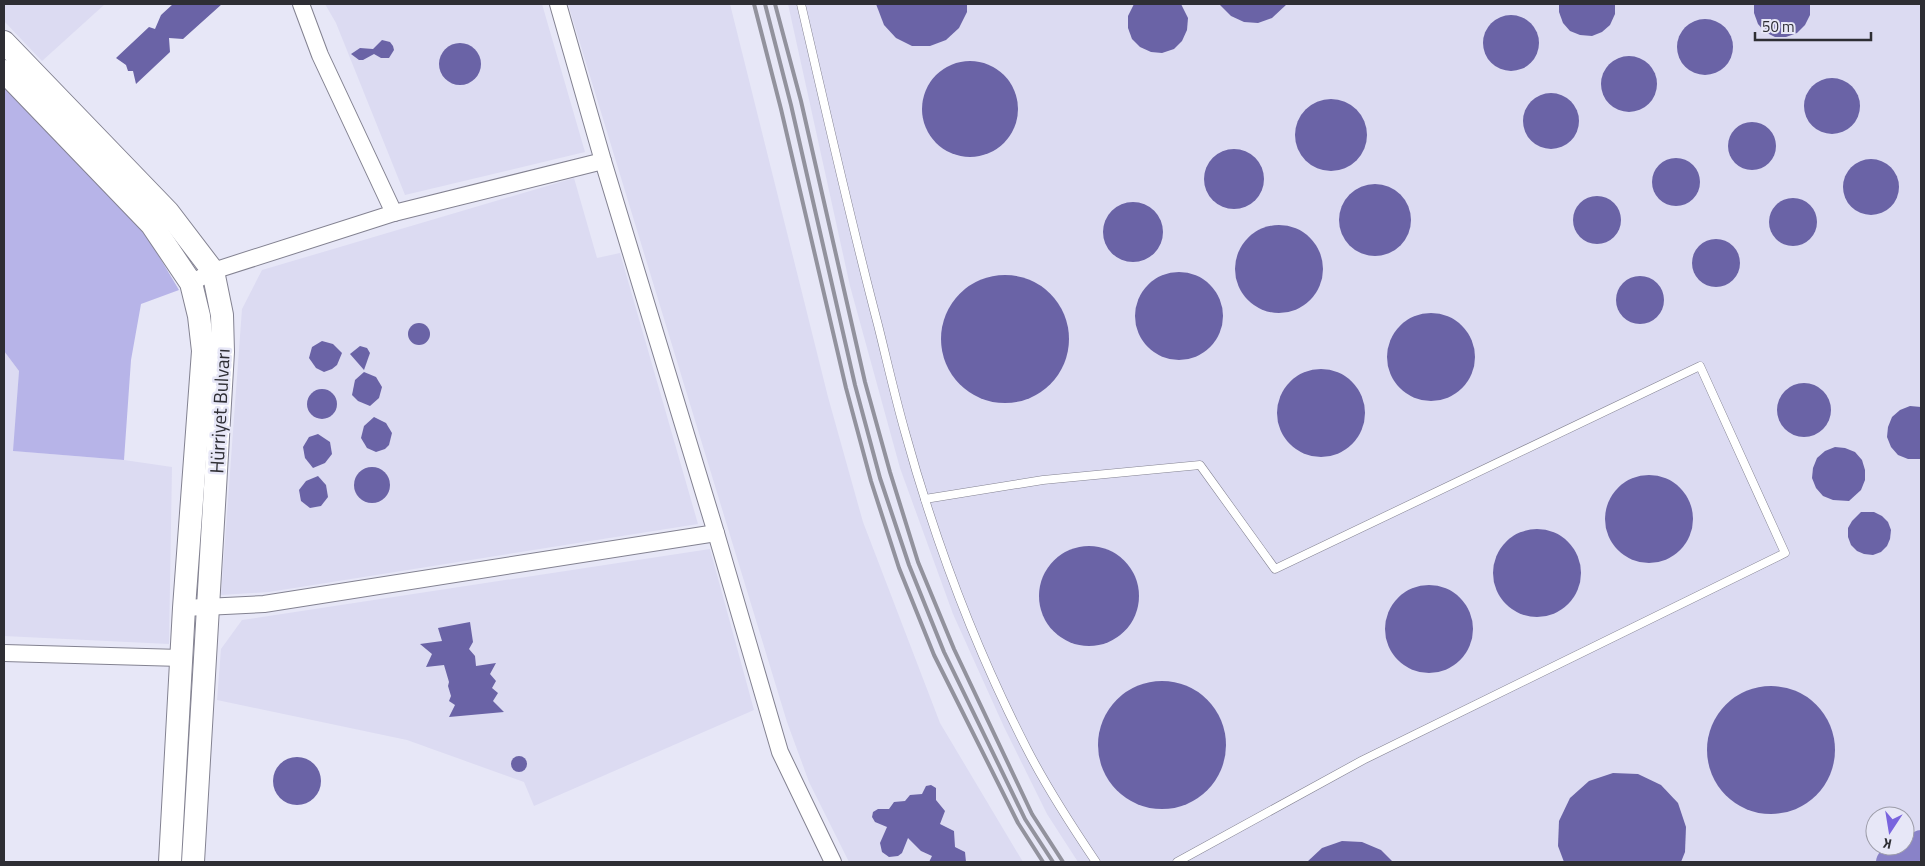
<svg xmlns="http://www.w3.org/2000/svg" width="1925" height="866" font-family="'Titillium Web',sans-serif">
  <style>
    .built { fill: #dcdbf2; fill-rule: evenodd }
    .green { fill: #b7b4e8 }
    .lines { fill: none; stroke-linecap: round; stroke-linejoin: round }
    .river { stroke: #8982c8; stroke-width: 28 }
    .building { fill: #6a63a6 }
    .lane-casing { stroke: #838291; stroke-width: 9 }
    .street-casing { stroke: #838291; stroke-width: 18 }
    .secondary-casing { stroke: #838291; stroke-width: 24 }
    .lane { stroke: #fff; stroke-width: 8 }
    .street { stroke: #fff; stroke-width: 16 }
    .secondary { stroke: #fff; stroke-width: 22 }
    .rail { stroke: #92929d; stroke-width: 4 }
    .labels { text-anchor: middle; dominant-baseline: central; stroke-width: 5; stroke-linejoin: round; paint-order: stroke }
    .street-label { font-size: 19px; fill: #2e2e34; stroke: #e7e7f7 }
  </style>
  <rect width="100%" height="100%" fill="#e7e7f7"/>
  <g class="built">
    <path d="M 4,4 L 105,4 L 42,61 L 4,21 Z"/>
    <path d="M 325,4 L 542,4 L 585,152 L 405,195 L 336,23 Z"/>
    <path d="M 568,4 L 730,4 L 828,397 L 863,522 L 940,723 L 1023,862 L 849,862 L 809,782 L 787,722 Z"/>
    <path d="M 788,4 L 1921,4 L 1921,862 L 1078,862 L 1047,814 L 1004,727 L 953,614 L 900,468 L 850,286 ZM 1875,816 L 1905,816 L 1905,846 L 1875,846 Z"/>
    <path d="M 574,178 L 597,258 L 620,253 L 698,524 L 269,592 L 221,595 L 242,309 L 262,270 Z"/>
    <path d="M 4,351 L 19,371 L 14,451 L 124,460 L 172,467 L 169,644 L 4,636 Z"/>
    <path d="M 710,549 L 754,710 L 534,806 L 524,782 L 407,740 L 217,700 L 221,649 L 242,620 Z"/>
  </g>
  <path class="green" d="M 4,85 L 144,231 L 179,290 L 141,304 L 131,360 L 124,460 L 13,451 L 19,371 L 4,351 Z"/>
  <g class="lines">
    <path class="river" d="M 1890,862 L 1921,844"/>
  </g>
  <g class="building">
    <path d="M 173,4 L 222,4 L 183,39 L 169,38 L 170,52 L 136,84 L 133,71 L 128,71 L 126,65 L 116,58 L 149,27 L 155,29 L 161,15 Z"/>
    <path d="M 876,4 L 967,4 L 967,12 L 959,28 L 946,40 L 930,46 L 912,46 L 896,38 L 884,25 Z"/>
    <path d="M 1134,4 L 1181,4 L 1188,18 L 1187,30 L 1182,41 L 1174,49 L 1162,53 L 1151,52 L 1140,47 L 1132,39 L 1128,28 L 1128,16 Z"/>
    <path d="M 1219,4 L 1287,4 L 1272,18 L 1258,23 L 1244,22 L 1231,16 Z"/>
    <path d="M 1559,4 L 1615,4 L 1615,14 L 1610,25 L 1602,32 L 1592,36 L 1580,35 L 1570,31 L 1563,23 L 1559,12 Z"/>
    <path d="M 1754,4 L 1810,4 L 1810,15 L 1805,25 L 1797,33 L 1786,37 L 1775,37 L 1765,32 L 1758,24 L 1754,13 Z"/>
    <circle cx="1511" cy="43" r="28"/>
    <circle cx="1705" cy="47" r="28"/>
    <path d="M 382,40 L 390,42 L 393,46 L 394,50 L 389,58 L 381,58 L 374,54 L 363,60 L 359,60 L 351,54 L 360,48 L 373,49 Z"/>
    <circle cx="460" cy="64" r="21"/>
    <circle cx="1629" cy="84" r="28"/>
    <circle cx="970" cy="109" r="48"/>
    <circle cx="1832" cy="106" r="28"/>
    <circle cx="1551" cy="121" r="28"/>
    <circle cx="1331" cy="135" r="36"/>
    <circle cx="1752" cy="146" r="24"/>
    <circle cx="1234" cy="179" r="30"/>
    <circle cx="1676" cy="182" r="24"/>
    <circle cx="1871" cy="187" r="28"/>
    <circle cx="1375" cy="220" r="36"/>
    <circle cx="1597" cy="220" r="24"/>
    <circle cx="1793" cy="222" r="24"/>
    <circle cx="1133" cy="232" r="30"/>
    <circle cx="1279" cy="269" r="44"/>
    <circle cx="1716" cy="263" r="24"/>
    <circle cx="1179" cy="316" r="44"/>
    <circle cx="1005" cy="339" r="64"/>
    <circle cx="1640" cy="300" r="24"/>
    <circle cx="1431" cy="357" r="44"/>
    <circle cx="419" cy="334" r="11"/>
    <path d="M 322,341 L 333,344 L 342,353 L 337,365 L 332,369 L 324,372 L 316,368 L 309,358 L 312,347 Z"/>
    <path d="M 360,346 L 367,348 L 370,353 L 364,370 L 350,354 Z"/>
    <circle cx="1321" cy="413" r="44"/>
    <path d="M 364,372 L 376,377 L 382,387 L 379,398 L 370,406 L 358,401 L 352,395 L 355,380 Z"/>
    <circle cx="1804" cy="410" r="27"/>
    <circle cx="322" cy="404" r="15"/>
    <path d="M 1910,406 L 1921,407 L 1921,459 L 1908,459 L 1898,455 L 1891,447 L 1887,437 L 1888,427 L 1892,417 L 1900,410 Z"/>
    <path d="M 374,417 L 386,423 L 392,433 L 389,445 L 385,449 L 376,452 L 367,448 L 361,438 L 364,426 Z"/>
    <path d="M 318,434 L 330,442 L 332,454 L 325,463 L 313,468 L 305,458 L 303,447 L 309,437 Z"/>
    <path d="M 1835,447 L 1845,448 L 1855,452 L 1862,460 L 1865,470 L 1865,480 L 1861,490 L 1849,501 L 1833,500 L 1823,496 L 1816,488 L 1812,478 L 1813,468 L 1817,458 L 1825,451 Z"/>
    <circle cx="372" cy="485" r="18"/>
    <circle cx="1649" cy="519" r="44"/>
    <path d="M 318,476 L 326,485 L 328,497 L 321,506 L 310,508 L 301,501 L 299,490 L 306,481 Z"/>
    <path d="M 1861,512 L 1874,512 L 1882,516 L 1888,522 L 1891,530 L 1890,539 L 1887,546 L 1881,552 L 1873,555 L 1864,554 L 1857,551 L 1851,545 L 1848,537 L 1848,528 L 1852,521 Z"/>
    <circle cx="1537" cy="573" r="44"/>
    <circle cx="1089" cy="596" r="50"/>
    <circle cx="1429" cy="629" r="44"/>
    <path d="M 470,622 L 473,642 L 469,649 L 475,656 L 476,666 L 496,663 L 490,674 L 496,681 L 492,688 L 498,693 L 493,701 L 504,712 L 449,717 L 455,705 L 449,701 L 451,696 L 448,686 L 449,682 L 444,665 L 426,667 L 432,654 L 420,644 L 442,641 L 438,628 Z"/>
    <circle cx="1162" cy="745" r="64"/>
    <circle cx="1771" cy="750" r="64"/>
    <circle cx="519" cy="764" r="8"/>
    <circle cx="297" cy="781" r="24"/>
    <path d="M 1613,773 L 1638,774 L 1661,785 L 1678,803 L 1686,827 L 1685,852 L 1681,862 L 1564,862 L 1558,846 L 1559,821 L 1570,798 L 1589,781 Z"/>
    <path d="M 931,785 L 936,788 L 936,800 L 945,811 L 940,824 L 954,831 L 955,847 L 965,852 L 966,862 L 929,862 L 932,856 L 921,851 L 908,838 L 902,853 L 898,856 L 889,857 L 882,852 L 880,843 L 887,827 L 875,822 L 872,817 L 873,812 L 878,809 L 889,809 L 894,802 L 905,801 L 910,795 L 922,794 L 926,786 Z"/>
    <path d="M 1342,841 L 1362,842 L 1381,850 L 1393,862 L 1307,862 L 1322,848 Z"/>
  </g>
  <g class="lines">
    <defs>
      <g id="lane">
        <path d="M 801,4 C 826,111 850,219 878,325 C 887,361 895,397 905,432 C 935,541 975,648 1027,749 C 1047,788 1071,825 1096,862"/>
        <path d="M 925,499 L 1043,480 L 1200,465 L 1275,569 L 1700,366 L 1785,553 L 1363,760 L 1177,862"/>
      </g>
      <g id="street">
        <path d="M 301,4 L 320,55 L 394,213"/>
        <path d="M 558,4 L 603,161 L 716,533 L 780,752 L 833,862"/>
        <path d="M 191,283 L 213,271 L 394,213 L 603,161"/>
        <path d="M 184,608 L 264,604 L 716,533"/>
        <path d="M 4,653 L 181,658"/>
      </g>
      <g id="secondary">
        <path d="M 4,42 L 168,212 L 213,271 L 222,315 L 223,352 L 193,862"/>
        <path d="M 4,71 L 152,225 L 191,283 L 199,316 L 203,351 L 184,608 L 170,862"/>
      </g>
    </defs>
    <use href="#lane" class="lane-casing"/>
    <use href="#street" class="street-casing"/>
    <use href="#secondary" class="secondary-casing"/>
    <use href="#lane" class="lane"/>
    <use href="#street" class="street"/>
    <use href="#secondary" class="secondary"/>
    <g class="rail">
      <path d="M 754,4 L 781,109 L 846,388 L 871,481 L 899,568 L 934,655 L 1018,823 L 1043,862"/>
      <path d="M 765,4 L 791,105 L 855,385 L 880,478 L 909,565 L 944,652 L 1025,819 L 1053,862"/>
      <path d="M 775,4 L 801,101 L 865,382 L 890,472 L 918,562 L 954,649 L 1032,814 L 1063,862"/>
    </g>
  </g>
  <g class="labels">
    <g class="street-label">
      <text transform="translate(219 411) rotate(-87)">Hürriyet Bulvarı</text>
    </g>
  </g>
  <rect width="1925" height="866" fill="none" stroke="#2e2e34" stroke-width="10"/>
  <g transform="translate(1890 831) rotate(192)"><circle r="24" fill="#e7e7f7" stroke="#9d9da9"/>
  <path d="M0-4L9 19L0 12L-9 19Z" fill="#7964de"/>
  <text y="-8" font-size="14" font-weight="bold" text-anchor="middle" fill="#2e2e34">K</text>
  </g>
  <path d="M1755 32v8h116v-8" fill="none" stroke="#2e2e34" stroke-width="2.5"/>
  <text x="1762" y="32" font-size="15" fill="#2e2e34" stroke="#e7e7f7" stroke-width="4" paint-order="stroke">50 m</text>
</svg>
